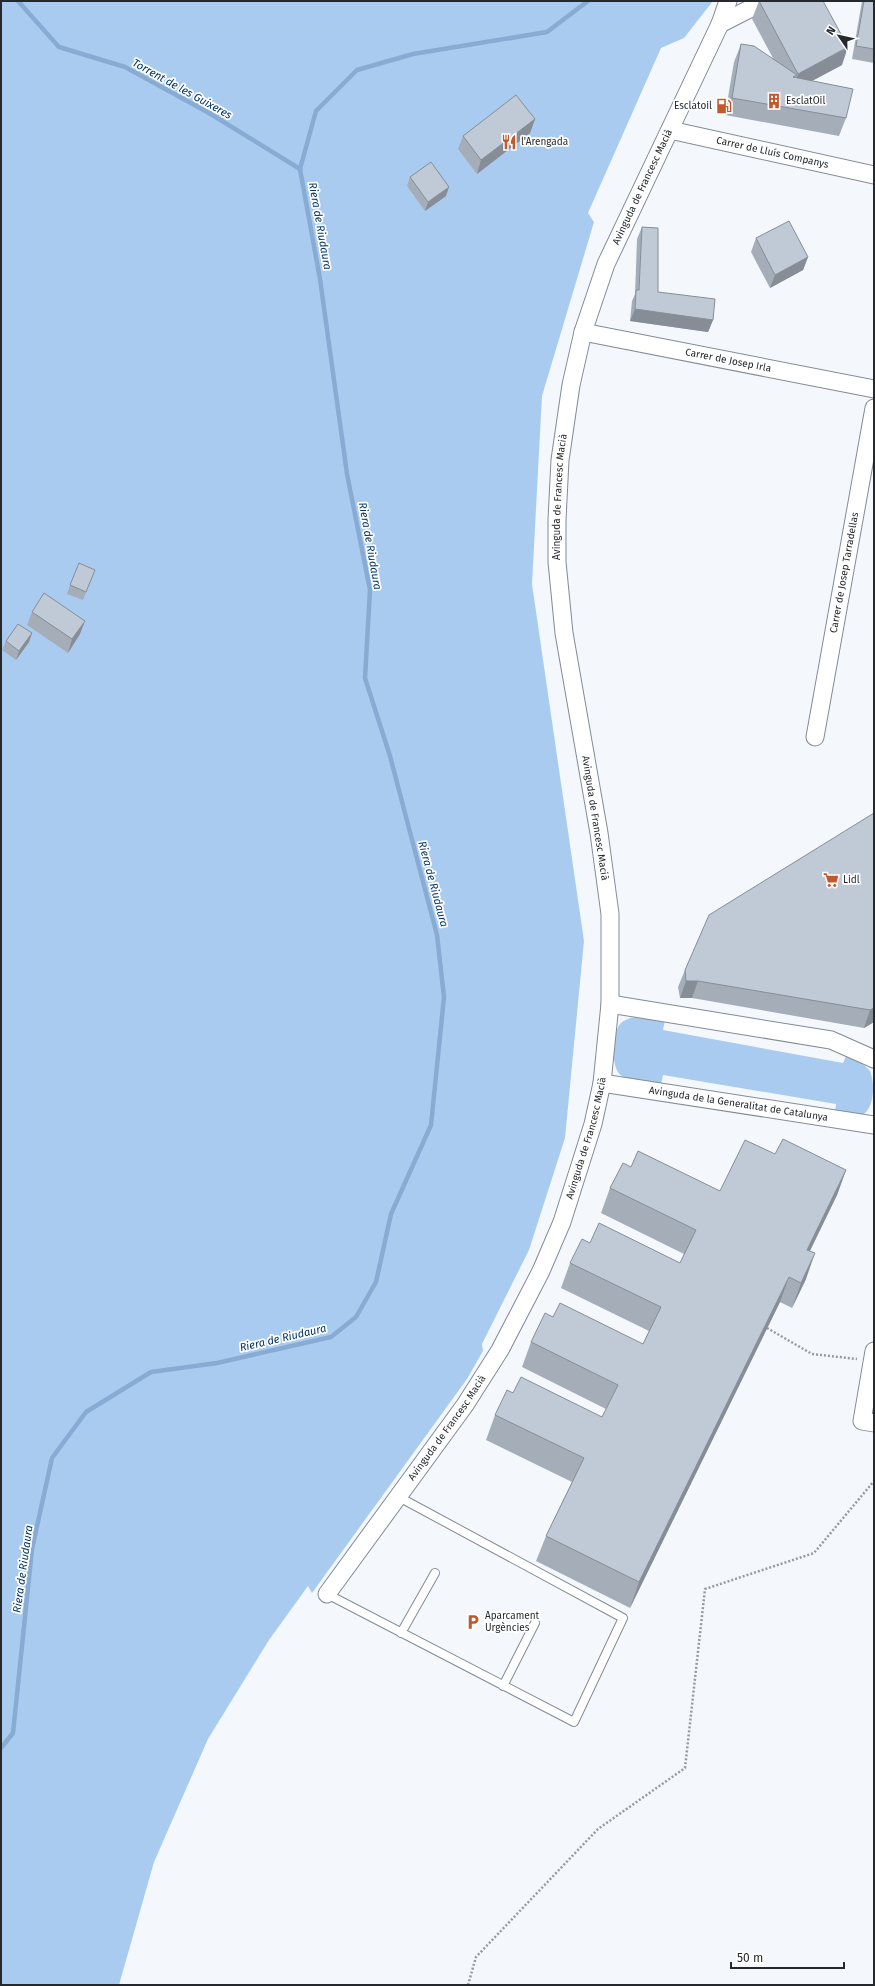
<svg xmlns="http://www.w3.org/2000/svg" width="875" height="1986" font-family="'Fira Sans',sans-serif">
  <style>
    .green { fill: #aacbf0 }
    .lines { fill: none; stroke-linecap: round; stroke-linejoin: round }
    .stream { stroke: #88abd4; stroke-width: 4.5 }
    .lane-casing { stroke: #828b96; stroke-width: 10 }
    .street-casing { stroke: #828b96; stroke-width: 19 }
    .path { stroke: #969a9f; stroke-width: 2.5; stroke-dasharray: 2 2; stroke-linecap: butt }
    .lane { stroke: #fff; stroke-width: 8 }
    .street { stroke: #fff; stroke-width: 17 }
    .wall { fill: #a5aeb8 }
    .shaded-wall { fill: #868d96 }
    .building { fill: #c0cad6; stroke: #868d96 }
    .labels { text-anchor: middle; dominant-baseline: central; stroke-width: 3.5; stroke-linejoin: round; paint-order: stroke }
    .poi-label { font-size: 10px; fill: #25292d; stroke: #fff; text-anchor: start }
    .street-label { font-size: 10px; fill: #25292d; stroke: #fff }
    .water-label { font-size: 11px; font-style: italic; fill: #003365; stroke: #fff }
  </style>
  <rect width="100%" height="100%" fill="#f4f8fd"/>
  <g class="green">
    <path d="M 1,1 L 713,1 L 684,38 L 661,48 L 588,213 L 594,222 L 542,396 L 532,584 L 584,941 L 565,1138 L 529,1250 L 482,1344 L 483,1351 L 467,1379 L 312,1593 L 308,1586 L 269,1640 L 208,1739 L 154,1862 L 119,1985 L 1,1985 Z"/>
    <path d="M 637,1016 L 665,1020 L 663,1030 L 843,1063 L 847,1054 C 855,1059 864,1064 870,1071 C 875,1083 875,1111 860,1116 C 853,1117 843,1114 835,1114 L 836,1104 L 663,1075 L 661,1085 C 650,1083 632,1083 622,1076 C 610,1069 612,1034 620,1024 C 625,1019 631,1018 637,1016 Z"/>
  </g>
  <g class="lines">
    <g class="stream">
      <path d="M 18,1 L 59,47 L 125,67 L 209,113 L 300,169"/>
      <path d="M 1,1748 L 13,1733 L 32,1549 L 52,1458 L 86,1412 L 151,1372 L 217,1363 L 331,1337 L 356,1317 L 376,1282 L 391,1214 L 431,1125 L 444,997 L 437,935 L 390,756 L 365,678 L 370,590 L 347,474 L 320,279 L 300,169 L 316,111 L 357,70 L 413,54 L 547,32 L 588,1"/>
    </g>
    <defs>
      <g id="lane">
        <path d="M 327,1594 L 574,1722 L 623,1618 L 397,1496"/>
        <path d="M 401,1633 L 435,1573"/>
        <path d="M 503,1686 L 535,1623"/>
      </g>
      <g id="street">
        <path d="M 720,24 L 765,1"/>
        <path id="s1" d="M 670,130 L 874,175"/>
        <path id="s2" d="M 583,332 L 874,389"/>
        <path id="s3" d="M 815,737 L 874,408"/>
        <path d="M 610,1004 L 831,1040 L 874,1059"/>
        <path id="s4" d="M 602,1083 L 874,1125"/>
        <path d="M 874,1351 L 862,1421 L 874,1423"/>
        <path id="s5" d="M 327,1594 L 465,1405 L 500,1350 L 541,1271 L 562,1222 L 593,1124 L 602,1083 L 610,1004 L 610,914 L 599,833 L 564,633 L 557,562 L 557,520 L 560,460 L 571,385 L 583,332 L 606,264 L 720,24 L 728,1"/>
      </g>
    </defs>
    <use href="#lane" class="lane-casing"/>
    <use href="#street" class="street-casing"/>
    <g class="path">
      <path d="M 767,1328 L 812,1354 L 857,1359"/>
      <path d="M 468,1985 L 476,1957 L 598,1829 L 685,1768 L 705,1589 L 814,1553 L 874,1481"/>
    </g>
    <use href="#lane" class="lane"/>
    <use href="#street" class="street"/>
  </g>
  <g class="wall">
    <path d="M 759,1 L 842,65 L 812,81 L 846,118 L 839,136 L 725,115 L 734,62 L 741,44 L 774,60 L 752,19 Z"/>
    <path d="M 862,1 L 874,1 L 874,63 L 852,59 Z"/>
    <path d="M 535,119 L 530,133 L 477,174 L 458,149 L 463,136 Z"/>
    <path d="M 410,177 L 446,196 L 425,211 L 407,186 Z"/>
    <path d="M 642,227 L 658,292 L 713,320 L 708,332 L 630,321 L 632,301 L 635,294 L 637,239 Z"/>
    <path d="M 756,238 L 808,257 L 803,270 L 770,288 L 751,252 Z"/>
    <path d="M 95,570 L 83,600 L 67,594 L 70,585 Z"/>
    <path d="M 32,612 L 80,634 L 68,653 L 27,625 Z"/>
    <path d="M 32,633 L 29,642 L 16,660 L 2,650 L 6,641 Z"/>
    <path d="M 874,813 L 874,1022 L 864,1028 L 692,998 L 680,998 L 678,987 L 685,970 Z"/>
    <path d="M 775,1154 L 846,1170 L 837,1195 L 810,1251 L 806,1279 L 792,1308 L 780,1302 L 630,1608 L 536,1561 L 546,1536 L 572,1482 L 486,1440 L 495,1415 L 513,1393 L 602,1417 L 606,1409 L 522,1367 L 531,1342 L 553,1317 L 643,1344 L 649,1331 L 561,1288 L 570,1263 L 680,1263 L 684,1254 L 601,1213 L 610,1188 L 631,1167 L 720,1191 Z"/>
  </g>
  <g class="shaded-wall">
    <path d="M 848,47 L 842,65 L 791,92 L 798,74 Z"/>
    <path d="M 535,119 L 530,133 L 477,174 L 481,160 Z"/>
    <path d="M 449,187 L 446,196 L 425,211 L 428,202 Z"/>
    <path d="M 808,257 L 803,270 L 770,288 L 775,275 Z"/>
    <path d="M 635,309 L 713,320 L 708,332 L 630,321 Z"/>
    <path d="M 85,621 L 80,634 L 68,653 L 72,639 Z"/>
    <path d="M 32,633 L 29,642 L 16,660 L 19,651 Z"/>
    <path d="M 686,981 L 698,981 L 692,998 L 680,998 Z"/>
    <path d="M 874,1008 L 874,1022 L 864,1028 L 870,1010 Z"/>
    <path d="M 846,1170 L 837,1195 L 798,1275 L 807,1250 Z"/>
    <path d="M 815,1253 L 806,1279 L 792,1308 L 801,1283 Z"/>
    <path d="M 789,1277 L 780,1302 L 630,1608 L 639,1582 Z"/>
  </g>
  <g class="building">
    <path d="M 759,1 L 823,1 L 848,47 L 798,74 Z"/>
    <path d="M 864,1 L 874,1 L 874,49 L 856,46 Z"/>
    <path d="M 741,44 L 754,46 L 797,75 L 793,77 L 853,89 L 846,118 L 732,98 Z"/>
    <path d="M 516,95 L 535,119 L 481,160 L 463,136 Z"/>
    <path d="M 431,162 L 449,187 L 428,202 L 410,177 Z"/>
    <path d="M 789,221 L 808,257 L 775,275 L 756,238 Z"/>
    <path d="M 642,227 L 658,228 L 658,292 L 715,299 L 713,320 L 635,309 L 636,290 L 639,290 Z"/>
    <path d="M 79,563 L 95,570 L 86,592 L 70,585 Z"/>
    <path d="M 44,593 L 85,621 L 72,639 L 32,612 Z"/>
    <path d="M 18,624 L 32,633 L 19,651 L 6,641 Z"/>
    <path d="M 874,813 L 874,1008 L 870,1010 L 698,981 L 686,981 L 685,970 L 709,915 Z"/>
    <path d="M 783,1139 L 846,1170 L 807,1250 L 815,1253 L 801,1283 L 789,1277 L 639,1582 L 546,1536 L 584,1458 L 495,1415 L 507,1390 L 513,1393 L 521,1377 L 602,1417 L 618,1385 L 531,1342 L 545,1313 L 553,1317 L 560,1303 L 643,1344 L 661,1307 L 570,1263 L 582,1239 L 590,1243 L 599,1223 L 680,1263 L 696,1230 L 610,1188 L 623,1163 L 631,1167 L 638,1151 L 720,1191 L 745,1140 L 775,1154 Z"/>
  </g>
  <defs>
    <symbol id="building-bare" viewBox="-9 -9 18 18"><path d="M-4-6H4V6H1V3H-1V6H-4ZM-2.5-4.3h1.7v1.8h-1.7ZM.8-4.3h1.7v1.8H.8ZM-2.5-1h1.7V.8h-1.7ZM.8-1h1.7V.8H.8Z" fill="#c05a2d" stroke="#fff" stroke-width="2.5" paint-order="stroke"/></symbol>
    <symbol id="fuel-bare" viewBox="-9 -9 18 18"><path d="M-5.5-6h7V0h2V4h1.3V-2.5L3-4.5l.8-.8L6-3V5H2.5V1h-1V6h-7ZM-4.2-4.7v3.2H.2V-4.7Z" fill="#c05a2d" stroke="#fff" stroke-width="2.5" paint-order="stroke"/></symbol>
    <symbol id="restaurant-bare" viewBox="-9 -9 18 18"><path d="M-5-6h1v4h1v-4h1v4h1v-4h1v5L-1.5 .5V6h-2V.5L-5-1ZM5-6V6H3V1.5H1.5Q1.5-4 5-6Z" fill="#c05a2d" stroke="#fff" stroke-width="2.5" paint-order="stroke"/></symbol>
    <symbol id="supermarket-bare" viewBox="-9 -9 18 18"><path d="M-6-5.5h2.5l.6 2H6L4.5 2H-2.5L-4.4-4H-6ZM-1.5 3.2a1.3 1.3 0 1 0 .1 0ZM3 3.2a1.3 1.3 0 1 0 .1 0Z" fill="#c05a2d" stroke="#fff" stroke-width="2.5" paint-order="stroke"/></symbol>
    <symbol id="parking-bare" viewBox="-9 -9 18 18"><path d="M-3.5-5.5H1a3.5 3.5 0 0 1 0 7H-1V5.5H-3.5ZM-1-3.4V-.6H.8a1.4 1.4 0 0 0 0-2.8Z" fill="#c05a2d" stroke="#fff" stroke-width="2.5" paint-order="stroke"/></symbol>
  </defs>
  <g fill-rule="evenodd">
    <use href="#building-bare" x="763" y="90" width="22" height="22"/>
    <use href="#fuel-bare" x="713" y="95" width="22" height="22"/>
    <use href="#restaurant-bare" x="498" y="131" width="22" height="22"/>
    <use href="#supermarket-bare" x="820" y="869" width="22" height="22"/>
    <use href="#parking-bare" x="462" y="1611" width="22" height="22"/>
  </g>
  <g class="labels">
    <g class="poi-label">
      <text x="786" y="101">EsclatOil</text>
      <text x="712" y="106" text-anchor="end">Esclatoil</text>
      <text x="521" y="142">l'Arengada</text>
      <text x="843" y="880">Lidl</text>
      <text x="485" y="1616">Aparcament<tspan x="485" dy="12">Urgències</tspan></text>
    </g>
    <g class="street-label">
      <text stroke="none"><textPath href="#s1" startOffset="105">Carrer de Lluís Companys</textPath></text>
      <text stroke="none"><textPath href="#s5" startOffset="1501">Avinguda de Francesc Macià</textPath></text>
      <text stroke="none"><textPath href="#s2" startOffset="148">Carrer de Josep Irla</textPath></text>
      <text stroke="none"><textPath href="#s5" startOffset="1177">Avinguda de Francesc Macià</textPath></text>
      <text stroke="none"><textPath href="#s3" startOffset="167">Carrer de Josep Tarradellas</textPath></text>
      <text transform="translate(595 818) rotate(81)">Avinguda de Francesc Macià</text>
      <text stroke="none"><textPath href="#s4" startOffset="138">Avinguda de la Generalitat de Catalunya</textPath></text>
      <text stroke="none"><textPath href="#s5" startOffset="529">Avinguda de Francesc Macià</textPath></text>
      <text stroke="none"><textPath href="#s5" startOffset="205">Avinguda de Francesc Macià</textPath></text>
    </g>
    <g class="water-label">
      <text transform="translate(182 89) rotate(29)">Torrent de les Guixeres</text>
      <text transform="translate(320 226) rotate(80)">Riera de Riudaura</text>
      <text transform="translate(370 546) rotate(80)">Riera de Riudaura</text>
      <text transform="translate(433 884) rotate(75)">Riera de Riudaura</text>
      <text transform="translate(283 1338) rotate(-13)">Riera de Riudaura</text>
      <text transform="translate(23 1569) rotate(-82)">Riera de Riudaura</text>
    </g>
  </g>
  <rect width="875" height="1986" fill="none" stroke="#25292d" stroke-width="4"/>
  <g transform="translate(839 36) rotate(304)" stroke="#ffffff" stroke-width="3" paint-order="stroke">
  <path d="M0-3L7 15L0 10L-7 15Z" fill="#25292d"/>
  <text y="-6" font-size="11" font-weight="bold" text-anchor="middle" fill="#25292d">N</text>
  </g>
  <path d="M731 1962v6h113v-6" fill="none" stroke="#25292d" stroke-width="2"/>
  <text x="737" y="1962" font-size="12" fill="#25292d" stroke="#ffffff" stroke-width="3" paint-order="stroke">50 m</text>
</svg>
